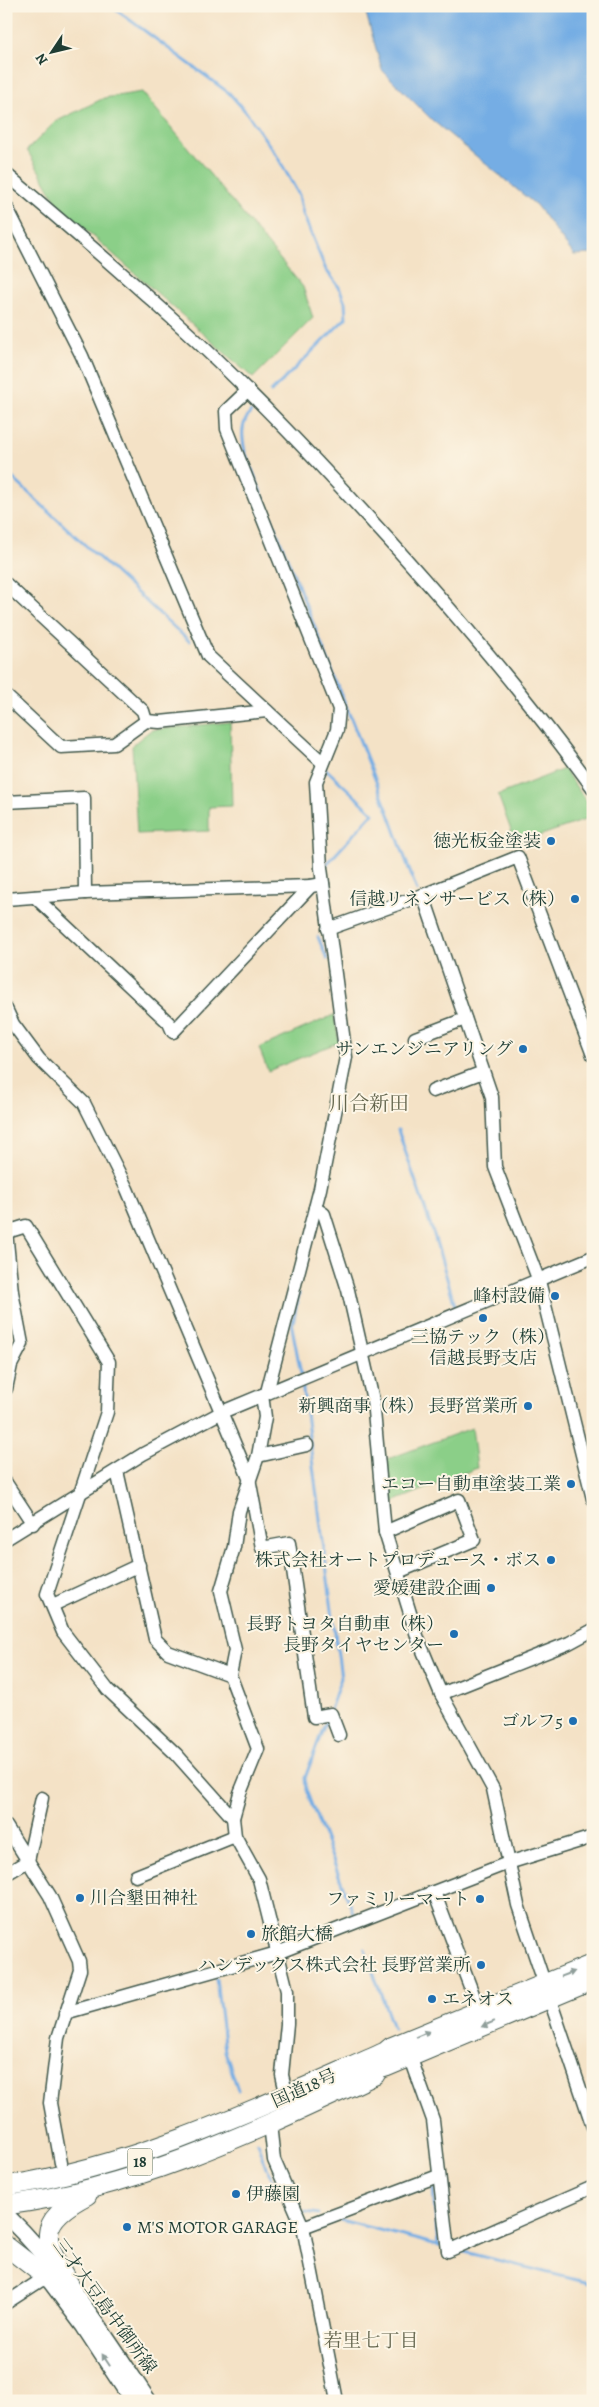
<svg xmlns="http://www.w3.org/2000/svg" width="599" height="2407" font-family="Alegreya,'Noto Serif JP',serif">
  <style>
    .green { fill: #8bcf88; stroke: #55865e }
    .water { fill: #74ade4; stroke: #4a758c }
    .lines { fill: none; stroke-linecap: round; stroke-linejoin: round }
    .stream { stroke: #74ade4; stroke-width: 3 }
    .minor-casing { stroke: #3f564a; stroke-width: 15 }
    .major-casing { stroke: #3f564a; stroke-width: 19 }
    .highway-casing { stroke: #3f564a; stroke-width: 21 }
    .minor { stroke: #fff; stroke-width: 12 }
    .major { stroke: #fff; stroke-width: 16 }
    .highway { stroke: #fff; stroke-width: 19 }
    .oneway { fill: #8f9e9a }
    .poi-dot { fill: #1f6fb2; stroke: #fcf5e5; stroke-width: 2 }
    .labels { text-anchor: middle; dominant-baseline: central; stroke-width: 4; stroke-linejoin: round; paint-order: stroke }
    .shield { fill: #fcf5e5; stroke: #617469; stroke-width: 1 }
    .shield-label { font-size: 16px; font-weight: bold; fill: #1f3d34 }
    .poi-label { font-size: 18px; fill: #1f3d34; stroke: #fcf5e5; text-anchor: end }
    .street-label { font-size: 18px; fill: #1f3d34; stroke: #fcf5e5 }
    .neighbourhood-label { font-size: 19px; fill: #63654d; stroke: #fcf5e5 }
    .quarter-label { font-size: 20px; fill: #63654d; stroke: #fcf5e5 }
  </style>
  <rect width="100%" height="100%" fill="#fcf5e5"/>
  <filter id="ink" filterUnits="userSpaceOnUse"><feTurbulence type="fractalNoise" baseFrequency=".02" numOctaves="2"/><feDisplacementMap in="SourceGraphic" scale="10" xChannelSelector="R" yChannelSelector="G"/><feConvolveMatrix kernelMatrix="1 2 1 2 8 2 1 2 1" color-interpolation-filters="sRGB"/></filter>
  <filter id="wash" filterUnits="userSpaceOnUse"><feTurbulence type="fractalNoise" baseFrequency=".0096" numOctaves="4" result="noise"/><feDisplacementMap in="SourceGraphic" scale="20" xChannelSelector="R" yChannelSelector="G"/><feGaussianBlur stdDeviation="1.12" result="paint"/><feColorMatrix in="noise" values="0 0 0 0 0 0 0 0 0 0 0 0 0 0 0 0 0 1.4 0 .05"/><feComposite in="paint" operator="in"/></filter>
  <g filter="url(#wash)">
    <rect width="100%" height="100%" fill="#f4e2c6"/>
    <g class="green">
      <path d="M 142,92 L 303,287 L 313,318 L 253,378 L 59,206 L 27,150 L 55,122 L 104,98 Z"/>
      <path d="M 230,722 L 232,806 L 209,807 L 209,831 L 137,834 L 132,745 L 151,730 Z"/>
      <path d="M 564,769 L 593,811 L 593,817 L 516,844 L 498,795 Z"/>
      <path d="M 334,1015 L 339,1042 L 268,1071 L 259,1048 Z"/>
      <path d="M 472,1428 L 477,1468 L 388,1504 L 385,1460 Z"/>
    </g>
    <path class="water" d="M 364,6 L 593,6 L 593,254 L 574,255 L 536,205 L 432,120 L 382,70 Z"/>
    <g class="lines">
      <g class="stream">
        <path d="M 111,6 L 229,93 L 246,112 L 277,156 L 299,195 L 303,214 L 326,270 L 339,287 L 345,302 L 346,318 L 271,392"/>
        <path d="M 251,412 C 240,424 242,437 245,452 L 389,814 L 417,891"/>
        <path d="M 6,472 L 189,641"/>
        <path d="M 326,865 L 373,813 L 326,769"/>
        <path d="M 318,937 L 327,959"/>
        <path d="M 398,1130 L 435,1238 L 456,1309"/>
        <path d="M 299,1294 L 292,1327 L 301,1374"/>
        <path d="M 302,1383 L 341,1678 L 330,1710"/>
        <path d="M 327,1718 L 305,1778 L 306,1790 L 354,1915"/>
        <path d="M 365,1949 L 393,2028"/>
        <path d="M 216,1979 L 225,2051 L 238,2090"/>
        <path d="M 257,2142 L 266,2168 L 284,2198"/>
        <path d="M 433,2189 L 438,2245 L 440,2246"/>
        <path d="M 306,2212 L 319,2214"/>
        <path d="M 340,2220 L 438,2245"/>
        <path d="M 461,2251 L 593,2284"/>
      </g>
    </g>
  </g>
  <g filter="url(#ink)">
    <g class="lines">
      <defs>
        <g id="minor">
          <path d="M 6,174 C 63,222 119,270 174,320 C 250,389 320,464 389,540 C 461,620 530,701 593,788"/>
          <path d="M 6,206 L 82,356 L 208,656 L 323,763"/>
          <path d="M 248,390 L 226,411 L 227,429 L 339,709 L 337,730 L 316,782 L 321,868 L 346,1057 L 320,1189 L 267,1392"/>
          <path d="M 6,584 L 143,711 L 146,721"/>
          <path d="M 6,696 L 61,747 L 114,744 L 146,721 L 160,722 L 267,711"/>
          <path d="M 6,802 L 84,798 L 85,893"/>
          <path d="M 423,895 L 492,1097 L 495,1167 L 539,1281 L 593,1499"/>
          <path d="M 35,897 L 169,1023 L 173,1032 L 311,886 L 323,884"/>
          <path d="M 6,899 L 85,893 L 311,886"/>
          <path d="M 328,929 L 423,895 L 518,857 L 593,1055"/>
          <path d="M 6,1009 L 13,1024 L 39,1059 L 84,1103 L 127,1189 L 249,1478 L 262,1548 L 289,1543 L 314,1717 L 331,1714 L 339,1735"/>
          <path d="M 415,1038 L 465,1019"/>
          <path d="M 433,1091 L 483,1072"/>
          <path d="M 315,1208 L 324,1214 L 348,1290 L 373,1400 L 385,1532 L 418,1639 L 441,1694 L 493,1789 L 518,1905 L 593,2127"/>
          <path d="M 6,1231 L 12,1292 L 22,1344 L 11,1365 L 6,1389"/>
          <path d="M 7,1232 L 26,1226 L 109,1362 L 107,1412 L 47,1594 L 63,1632 L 108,1690 L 176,1754 L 233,1818"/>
          <path d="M 262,1395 L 265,1417 L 258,1456 L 239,1511 L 234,1547 L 221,1591 L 235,1650 L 230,1675 L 258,1749 L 240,1793 L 233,1818 L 235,1836 L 259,1879 L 287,1991 L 287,2024 L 282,2075 L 285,2088"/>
          <path d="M 258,1456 L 307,1445"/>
          <path d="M 117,1471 L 155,1639 L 168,1652 L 230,1675"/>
          <path d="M 6,1483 L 33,1524"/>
          <path d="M 385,1532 L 459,1500 L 474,1540 L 398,1572"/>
          <path d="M 6,1539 L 143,1454 L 222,1412 L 593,1257"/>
          <path d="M 53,1605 L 139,1565"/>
          <path d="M 441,1694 L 569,1643 L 593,1630"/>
          <path d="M 6,1826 L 50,1896 L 79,1961 L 80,1970 L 58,2038 L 50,2103 L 61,2163"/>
          <path d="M 6,1874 L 28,1861 L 42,1798"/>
          <path d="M 136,1876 L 235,1836"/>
          <path d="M 434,1892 L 479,2010"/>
          <path d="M 65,2013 L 277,1953 L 508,1863 L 593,1837"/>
          <path d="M 410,2056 L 433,2120 L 448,2251 L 593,2187"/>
          <path d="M 270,2124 L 274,2160 L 303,2227 L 438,2176"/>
          <path d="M 303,2227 L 337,2401"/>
          <path d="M 6,2303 L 46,2277"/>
        </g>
        <g id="major">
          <path d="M 6,2215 C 63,2270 105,2336 148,2401"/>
          <path d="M 40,2267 L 84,2326 L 133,2401"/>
        </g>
        <g id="highway">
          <path d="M 360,2075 L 386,2067 L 593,1980"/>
          <path d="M 6,2186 C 140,2165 262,2106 385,2052 L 391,2047 L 593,1964"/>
          <path d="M 6,2205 C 138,2188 257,2130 375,2075"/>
          <path d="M 6,2246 L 46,2277"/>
          <path d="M 72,2289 C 45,2243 31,2224 87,2195"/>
        </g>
      </defs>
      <use href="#minor" class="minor-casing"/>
      <use href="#major" class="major-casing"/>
      <use href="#highway" class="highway-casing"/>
      <use href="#minor" class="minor"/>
      <use href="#major" class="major"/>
      <use href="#highway" class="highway"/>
    </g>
    <defs><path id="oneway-solid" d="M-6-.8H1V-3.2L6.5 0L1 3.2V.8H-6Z" transform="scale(1.25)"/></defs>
    <g class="oneway">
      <use href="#oneway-solid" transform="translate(568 1974) rotate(-21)"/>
      <use href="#oneway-solid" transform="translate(488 2024) rotate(157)"/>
      <use href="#oneway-solid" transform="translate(423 2034) rotate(-22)"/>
      <use href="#oneway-solid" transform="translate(106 2360) rotate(-123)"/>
    </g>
  </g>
  <g class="poi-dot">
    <circle cx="551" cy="841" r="5"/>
    <circle cx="575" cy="899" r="5"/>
    <circle cx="523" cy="1049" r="5"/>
    <circle cx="555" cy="1296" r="5"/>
    <circle cx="483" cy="1318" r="5"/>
    <circle cx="528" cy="1406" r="5"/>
    <circle cx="571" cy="1484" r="5"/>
    <circle cx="551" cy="1560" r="5"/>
    <circle cx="491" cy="1588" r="5"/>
    <circle cx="454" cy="1634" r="5"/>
    <circle cx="573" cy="1721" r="5"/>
    <circle cx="80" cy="1898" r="5"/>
    <circle cx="480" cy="1899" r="5"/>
    <circle cx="251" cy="1934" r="5"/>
    <circle cx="481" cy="1965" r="5"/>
    <circle cx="432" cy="1999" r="5"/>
    <circle cx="236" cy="2194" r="5"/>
    <circle cx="127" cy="2227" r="5"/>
  </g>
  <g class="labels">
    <rect class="shield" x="127.5" y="2148.5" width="25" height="27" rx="4"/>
    <g class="shield-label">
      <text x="140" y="2162">18</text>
    </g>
    <g class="poi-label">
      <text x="541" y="841">徳光板金塗装</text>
      <text x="565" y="899">信越リネンサービス（株）</text>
      <text x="513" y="1049">サンエンジニアリング</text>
      <text x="545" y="1296">峰村設備</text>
      <text x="483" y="1337" text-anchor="middle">三協テック（株）<tspan x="483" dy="21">信越長野支店</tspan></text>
      <text x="518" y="1406">新興商事（株） 長野営業所</text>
      <text x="561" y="1484">エコー自動車塗装工業</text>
      <text x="541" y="1560">株式会社オートプロデュース・ボス</text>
      <text x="481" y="1588">愛媛建設企画</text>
      <text x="444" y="1624">長野トヨタ自動車（株）<tspan x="444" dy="21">長野タイヤセンター</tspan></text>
      <text x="563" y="1721">ゴルフ5</text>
      <text x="90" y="1898" text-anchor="start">川合墾田神社</text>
      <text x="470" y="1899">ファミリーマート</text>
      <text x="261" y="1934" text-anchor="start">旅館大橋</text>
      <text x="471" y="1965">ハンデックス株式会社 長野営業所</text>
      <text x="442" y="1999" text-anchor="start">エネオス</text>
      <text x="246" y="2194" text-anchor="start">伊藤園</text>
      <text x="137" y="2227" text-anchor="start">M'S MOTOR GARAGE</text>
    </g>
    <g class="street-label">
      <text transform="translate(304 2088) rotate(-24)">国道18号</text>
      <text transform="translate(105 2306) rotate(54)">三才大豆島中御所線</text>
    </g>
    <g class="neighbourhood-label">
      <text x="371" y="2341">若里七丁目</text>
    </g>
    <g class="quarter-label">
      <text x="369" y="1103">川合新田</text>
    </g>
  </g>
  <rect width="599" height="2407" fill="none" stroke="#fcf5e5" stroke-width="25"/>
  <g transform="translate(52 52) rotate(235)" stroke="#fcf5e5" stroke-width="4" paint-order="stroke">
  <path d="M0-4L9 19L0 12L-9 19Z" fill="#1f3d34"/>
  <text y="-8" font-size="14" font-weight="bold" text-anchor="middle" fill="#1f3d34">N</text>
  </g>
</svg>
